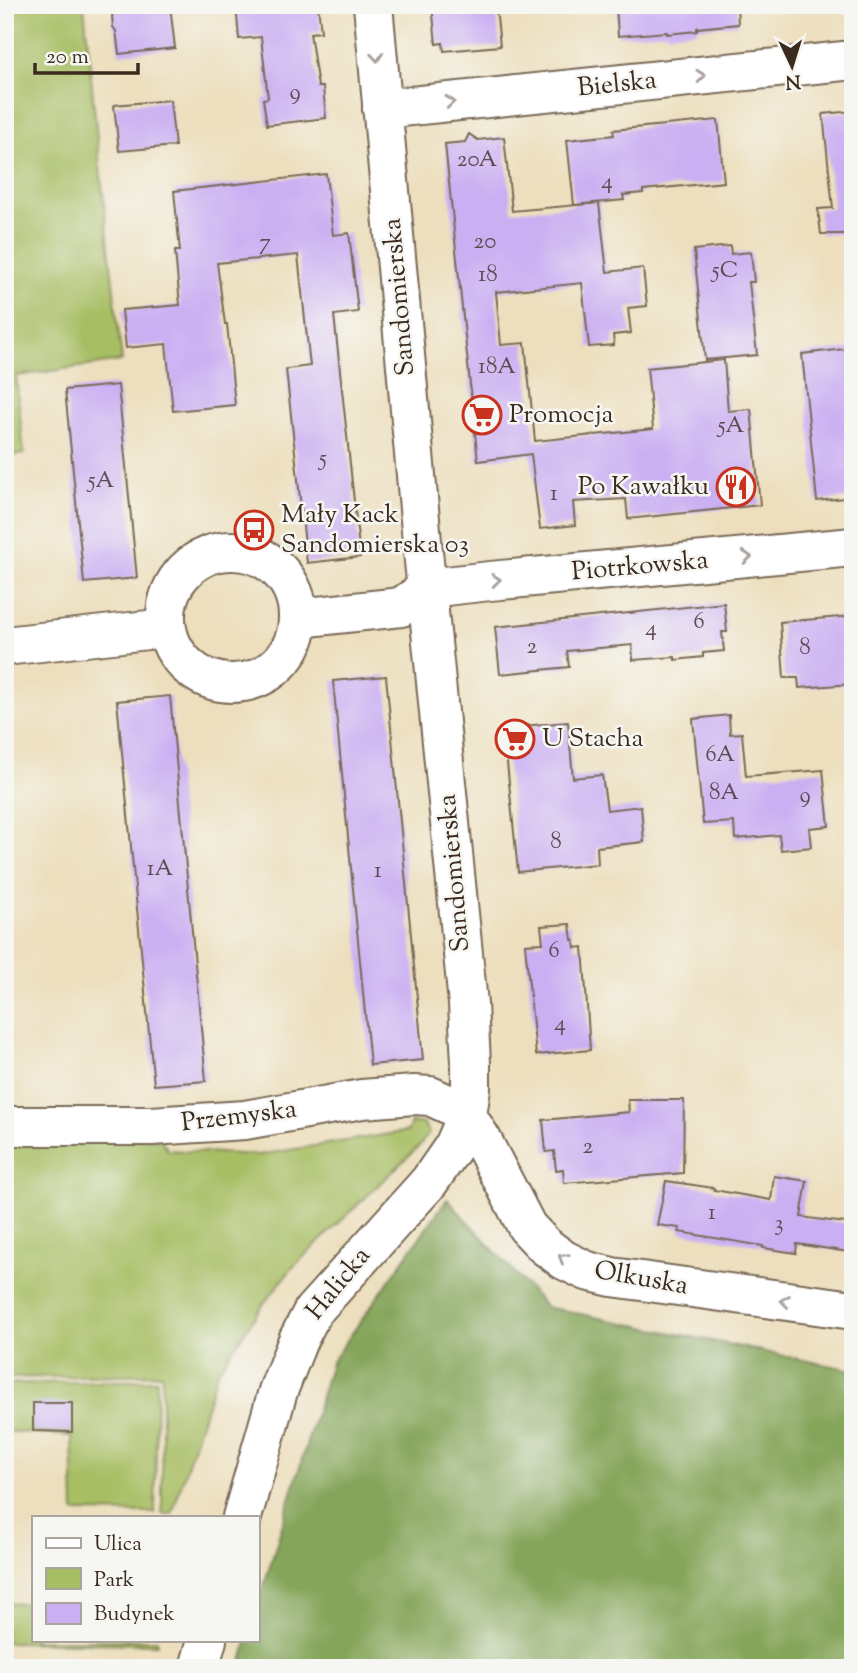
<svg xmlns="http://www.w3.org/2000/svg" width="858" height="1673" font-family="'Sorts Mill Goudy',serif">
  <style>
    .green { fill: #a7be64; stroke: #717441; stroke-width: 2 }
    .forest { fill: #85a55a; stroke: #60683c; stroke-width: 2 }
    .building { fill: #caaff2 }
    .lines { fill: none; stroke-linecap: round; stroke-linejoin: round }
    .minor-casing { stroke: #796956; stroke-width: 42 }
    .tertiary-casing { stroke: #796956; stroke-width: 42 }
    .minor { stroke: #fff; stroke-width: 38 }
    .tertiary { stroke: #fff; stroke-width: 38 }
    .oneway { stroke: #a79f9a }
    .labels { text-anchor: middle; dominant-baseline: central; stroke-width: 5; stroke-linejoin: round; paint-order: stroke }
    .number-label { font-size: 23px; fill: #5f4b53 }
    .street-label { font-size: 26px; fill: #3b2a1e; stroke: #f6f6f2 }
    .poi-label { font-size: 26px; fill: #3b2a1e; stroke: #f6f6f2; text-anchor: start }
  </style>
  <rect width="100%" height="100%" fill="#f6f6f2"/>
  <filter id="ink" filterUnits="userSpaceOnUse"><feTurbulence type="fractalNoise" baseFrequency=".0143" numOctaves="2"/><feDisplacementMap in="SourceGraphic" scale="14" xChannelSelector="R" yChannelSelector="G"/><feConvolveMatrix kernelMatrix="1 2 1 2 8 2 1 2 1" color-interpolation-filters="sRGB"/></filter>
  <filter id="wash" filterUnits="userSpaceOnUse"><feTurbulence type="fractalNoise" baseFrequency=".00686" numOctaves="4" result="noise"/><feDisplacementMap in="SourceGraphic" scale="28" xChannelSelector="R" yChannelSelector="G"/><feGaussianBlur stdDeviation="1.57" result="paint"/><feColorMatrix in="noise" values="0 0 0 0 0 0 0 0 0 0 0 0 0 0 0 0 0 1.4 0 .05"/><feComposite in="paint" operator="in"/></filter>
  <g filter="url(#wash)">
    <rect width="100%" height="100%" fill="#eddfbd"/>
    <g class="green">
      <path d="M 5,5 L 84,5 L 99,158 L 122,361 L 16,376 L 24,454 L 5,456 Z"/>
      <path d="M 411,1122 L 424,1124 L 429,1133 L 420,1145 L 294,1266 L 265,1302 L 217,1372 L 172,1514 L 162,1514 L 162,1374 L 5,1378 L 5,1141 L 161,1139 L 168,1150 L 258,1155 L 408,1131 Z"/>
      <path d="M 157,1380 L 155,1513 L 74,1512 L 72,1436 L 5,1431 L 5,1384 Z"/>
      <path d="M 5,1603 L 33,1604 L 33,1640 L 157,1640 L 157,1644 L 5,1642 Z"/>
    </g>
    <path class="forest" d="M 447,1199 L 546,1307 L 853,1370 L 853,1668 L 240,1668 L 248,1640 L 257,1640 L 257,1609 L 331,1363 Z"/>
    <g id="blocks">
      <g class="building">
        <path d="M 119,5 L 170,5 L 175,48 L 119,54 L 116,31 L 113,27 L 112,16 Z"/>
        <path d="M 236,5 L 318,5 L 321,32 L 310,33 L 318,87 L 323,87 L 326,118 L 267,125 L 263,99 L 268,98 L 261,37 L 239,39 Z"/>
        <path d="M 432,5 L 485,5 L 485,9 L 496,8 L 500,46 L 444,51 L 443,43 L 436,44 Z"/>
        <path d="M 616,5 L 737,5 L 738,24 L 697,28 L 697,31 L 667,34 L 667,32 L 618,36 Z"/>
        <path d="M 170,100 L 175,146 L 119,151 L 114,105 Z"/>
        <path d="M 853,111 L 853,234 L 821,234 L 818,209 L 833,208 L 823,114 Z"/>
        <path d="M 718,120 L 724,182 L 643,190 L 643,193 L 623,195 L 624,200 L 574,205 L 567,140 L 614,135 L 613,130 Z"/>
        <path d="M 469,134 L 478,140 L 504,137 L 512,211 L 599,203 L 607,272 L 643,268 L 647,306 L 628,308 L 631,333 L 613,335 L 614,345 L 589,347 L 582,283 L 496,292 L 501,345 L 525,343 L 535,441 L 653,429 L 647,368 L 724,360 L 728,411 L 751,409 L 760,505 L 628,519 L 626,499 L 573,502 L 575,525 L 540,529 L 531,454 L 478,461 L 445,144 L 465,142 Z"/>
        <path d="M 326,174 L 333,235 L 349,233 L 358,312 L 334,315 L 360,557 L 307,563 L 286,369 L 310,366 L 298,255 L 217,263 L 225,324 L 227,324 L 235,405 L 173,411 L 166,344 L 126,348 L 122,310 L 180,305 L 175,251 L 180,251 L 174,191 Z"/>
        <path d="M 730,246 L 731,254 L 751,252 L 754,282 L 749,282 L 757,355 L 705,360 L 694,250 Z"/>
        <path d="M 853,348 L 853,497 L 817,501 L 802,354 Z"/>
        <path d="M 118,385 L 137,578 L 84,583 L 65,390 Z"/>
        <path d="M 724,603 L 727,632 L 722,632 L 724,651 L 703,653 L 703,657 L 675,660 L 675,657 L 633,660 L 632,645 L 567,651 L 569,667 L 500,674 L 495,627 Z"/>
        <path d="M 853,616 L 853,684 L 799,688 L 798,678 L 784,678 L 780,622 Z"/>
        <path d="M 386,676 L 423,1060 L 370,1065 L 333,681 Z"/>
        <path d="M 170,696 L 206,1081 L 154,1085 L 117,701 Z"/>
        <path d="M 729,715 L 730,734 L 742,733 L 746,776 L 823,770 L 829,826 L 809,828 L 811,847 L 781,850 L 779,835 L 735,839 L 734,822 L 703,824 L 693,719 Z"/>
        <path d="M 568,722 L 573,778 L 602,775 L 607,810 L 641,806 L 644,842 L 597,847 L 598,864 L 518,872 L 506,753 L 513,753 L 511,727 Z"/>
        <path d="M 570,924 L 572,940 L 574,940 L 575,948 L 583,947 L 590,1050 L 536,1055 L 525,944 L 543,943 L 541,926 Z"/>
        <path d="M 628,1100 L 684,1100 L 683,1173 L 564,1183 L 563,1169 L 556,1170 L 554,1151 L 546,1152 L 543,1120 L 629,1112 Z"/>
        <path d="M 774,1176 L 807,1181 L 801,1217 L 853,1224 L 849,1252 L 797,1244 L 796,1253 L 763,1248 L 763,1246 L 679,1232 L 680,1228 L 657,1225 L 666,1181 L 714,1188 L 714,1190 L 771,1200 Z"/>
        <path d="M 33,1403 L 72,1403 L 72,1432 L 33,1431 Z"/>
      </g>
    </g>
  </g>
  <g filter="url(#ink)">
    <use href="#blocks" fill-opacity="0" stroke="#796956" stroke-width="2"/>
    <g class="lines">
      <defs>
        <g id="minor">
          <path d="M 382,109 L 853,60"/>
          <circle cx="232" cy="617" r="66"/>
          <path d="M 299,618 L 401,607 L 428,588"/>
          <path d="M 5,646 L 166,628"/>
          <path d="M 5,1126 L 151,1126 L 245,1120 L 362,1099 L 414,1095 L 430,1096 L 450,1105 L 467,1116 L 482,1140 L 527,1227 L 545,1246 L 564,1260 L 587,1271 L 612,1277 L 853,1310"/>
        </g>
        <g id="tertiary">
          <path d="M 428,588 L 490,581 L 853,547"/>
          <path d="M 242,1517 L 278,1391 L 298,1340 L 313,1311 L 429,1182 L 454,1146 L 467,1116 L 471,1088 L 471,1063 L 468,1004 L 422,541 L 373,5"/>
          <path d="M 199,1668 L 207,1640"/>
        </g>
      </defs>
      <use href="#minor" class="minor-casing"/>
      <use href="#tertiary" class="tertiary-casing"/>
      <use href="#minor" class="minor"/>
      <use href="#tertiary" class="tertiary"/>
    </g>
    <defs><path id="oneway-chevron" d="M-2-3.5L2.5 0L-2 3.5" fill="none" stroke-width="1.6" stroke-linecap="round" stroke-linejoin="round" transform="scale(1.75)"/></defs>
    <g class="oneway">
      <use href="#oneway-chevron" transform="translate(377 57) rotate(85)"/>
      <use href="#oneway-chevron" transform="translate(701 76) rotate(-6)"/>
      <use href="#oneway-chevron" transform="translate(450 102) rotate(-6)"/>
      <use href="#oneway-chevron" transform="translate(747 557) rotate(-5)"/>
      <use href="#oneway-chevron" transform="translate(496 580) rotate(-6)"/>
      <use href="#oneway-chevron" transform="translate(563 1258) rotate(-148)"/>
      <use href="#oneway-chevron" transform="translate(785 1301) rotate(-172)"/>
    </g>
  </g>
  <defs>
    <symbol id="supermarket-ring" viewBox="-11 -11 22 22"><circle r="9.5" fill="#f6f6f2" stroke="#c8321e" stroke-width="1.5"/><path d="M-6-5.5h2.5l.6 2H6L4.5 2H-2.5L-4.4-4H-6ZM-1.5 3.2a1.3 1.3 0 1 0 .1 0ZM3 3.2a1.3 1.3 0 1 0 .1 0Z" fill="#c8321e"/></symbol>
    <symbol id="restaurant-ring" viewBox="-11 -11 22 22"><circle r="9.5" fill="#f6f6f2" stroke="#c8321e" stroke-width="1.5"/><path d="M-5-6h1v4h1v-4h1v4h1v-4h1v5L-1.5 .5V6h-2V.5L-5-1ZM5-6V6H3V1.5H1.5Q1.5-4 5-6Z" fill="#c8321e"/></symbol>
    <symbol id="bus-ring" viewBox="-11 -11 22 22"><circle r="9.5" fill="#f6f6f2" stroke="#c8321e" stroke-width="1.5"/><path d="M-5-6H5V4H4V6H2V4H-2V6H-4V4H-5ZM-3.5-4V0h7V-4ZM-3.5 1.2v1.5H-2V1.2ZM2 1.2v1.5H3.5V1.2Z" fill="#c8321e"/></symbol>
  </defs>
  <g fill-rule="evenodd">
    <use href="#supermarket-ring" x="460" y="393" width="44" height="44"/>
    <use href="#restaurant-ring" x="714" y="465" width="44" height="44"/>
    <use href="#bus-ring" x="232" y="508" width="44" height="44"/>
    <use href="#supermarket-ring" x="493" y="717" width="44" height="44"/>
  </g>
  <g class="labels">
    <g class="number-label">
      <text x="295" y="93">9</text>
      <text x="477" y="160">20A</text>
      <text x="607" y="182">4</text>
      <text x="485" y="242">20</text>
      <text x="265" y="243">7</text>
      <text x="725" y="271">5C</text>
      <text x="488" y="275">18</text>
      <text x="497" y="367">18A</text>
      <text x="731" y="426">5A</text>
      <text x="323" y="459">5</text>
      <text x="101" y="481">5A</text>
      <text x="554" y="494">1</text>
      <text x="699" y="622">6</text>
      <text x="651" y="629">4</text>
      <text x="532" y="647">2</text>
      <text x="805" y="648">8</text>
      <text x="720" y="755">6A</text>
      <text x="724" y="793">8A</text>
      <text x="805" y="796">9</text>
      <text x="556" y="842">8</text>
      <text x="160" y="869">1A</text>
      <text x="378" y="871">1</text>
      <text x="554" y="951">6</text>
      <text x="560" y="1024">4</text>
      <text x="588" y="1147">2</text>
      <text x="712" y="1213">1</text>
      <text x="779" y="1224">3</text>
    </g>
    <g class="street-label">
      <text transform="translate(617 85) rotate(-6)">Bielska</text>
      <text transform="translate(400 297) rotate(-95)">Sandomierska</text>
      <text transform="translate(640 567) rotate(-5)">Piotrkowska</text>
      <text transform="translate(455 873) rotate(-95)">Sandomierska</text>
      <text transform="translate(239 1117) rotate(-7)">Przemyska</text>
      <text transform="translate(641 1279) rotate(10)">Olkuska</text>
      <text transform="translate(339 1284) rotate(-51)">Halicka</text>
    </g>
    <g class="poi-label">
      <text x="509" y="415">Promocja</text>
      <text x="709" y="487" text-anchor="end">Po Kawałku</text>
      <text x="281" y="515">Mały Kack<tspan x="281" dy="30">Sandomierska 03</tspan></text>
      <text x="542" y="739">U Stacha</text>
    </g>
  </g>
  <rect width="858" height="1673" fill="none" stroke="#f6f6f2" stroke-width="28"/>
  <rect x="32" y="1516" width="228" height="126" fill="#f6f6f2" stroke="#aba49d" stroke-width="2"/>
  <rect x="46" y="1538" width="35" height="10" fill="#ffffff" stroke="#aba49d" stroke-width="2"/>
  <text x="94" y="1550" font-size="21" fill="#3b2a1e">Ulica</text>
  <rect x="46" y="1568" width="35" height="21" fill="#a7be64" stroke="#aba49d" stroke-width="2"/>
  <text x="94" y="1586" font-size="21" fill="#3b2a1e">Park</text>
  <rect x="46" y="1603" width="35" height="21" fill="#caaff2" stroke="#aba49d" stroke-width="2"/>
  <text x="94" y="1620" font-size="21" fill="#3b2a1e">Budynek</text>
  <g transform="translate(792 66) rotate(176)" stroke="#f6f6f2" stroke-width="5" paint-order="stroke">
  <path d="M0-5L12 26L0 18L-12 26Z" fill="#3b2a1e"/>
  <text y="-10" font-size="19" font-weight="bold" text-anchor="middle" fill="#3b2a1e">N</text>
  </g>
  <path d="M35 63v10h103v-10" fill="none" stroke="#3b2a1e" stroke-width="3.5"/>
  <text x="46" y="63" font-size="21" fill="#3b2a1e" stroke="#f6f6f2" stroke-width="5" paint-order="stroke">20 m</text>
</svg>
